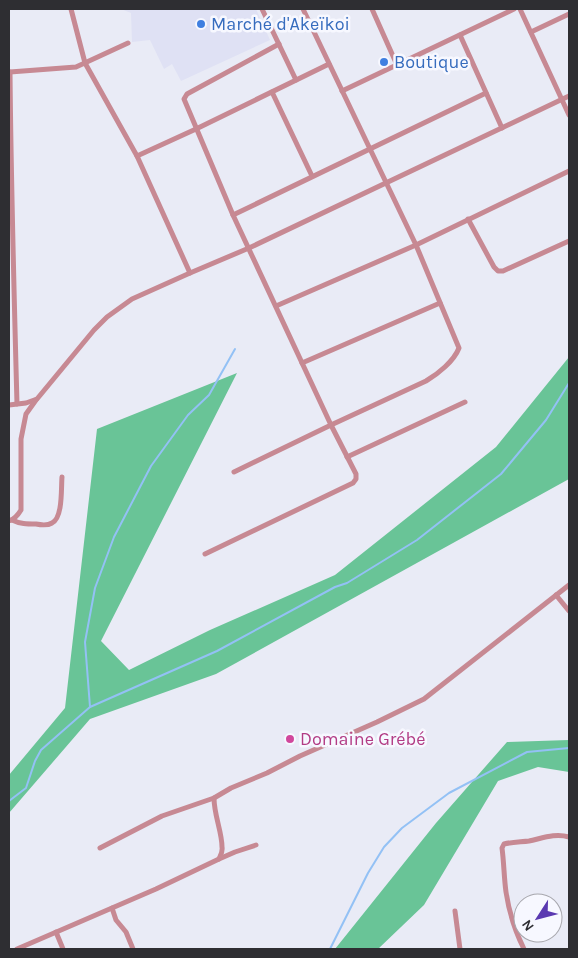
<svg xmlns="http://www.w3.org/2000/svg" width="578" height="958" font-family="Karla,sans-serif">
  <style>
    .built { fill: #dfe1f4 }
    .forest { fill: #69c497 }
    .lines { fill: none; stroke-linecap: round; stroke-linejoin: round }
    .stream { stroke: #93c1f5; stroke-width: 2 }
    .street { stroke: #c78993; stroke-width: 5 }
    .shop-dot { fill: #3f7fe0; stroke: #f7f8ff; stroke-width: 2 }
    .hotel-dot { fill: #d1479c; stroke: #f7f8ff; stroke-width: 2 }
    .labels { text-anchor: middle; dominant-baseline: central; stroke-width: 5; stroke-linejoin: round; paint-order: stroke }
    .shop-label { font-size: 18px; fill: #366cbe; stroke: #f7f8ff; text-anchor: start }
    .hotel-label { font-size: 18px; fill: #b23c85; stroke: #f7f8ff; text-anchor: start }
  </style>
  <rect width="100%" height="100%" fill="#e9ebf6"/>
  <path class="built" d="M 121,9 L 256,9 L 270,40 L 181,81 L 172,64 L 164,69 L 150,40 L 132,42 L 131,13 Z"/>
  <g class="forest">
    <path d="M 569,357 L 569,479 L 216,674 L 90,719 L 9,813 L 9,775 L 65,708 L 97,429 L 237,373 L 101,641 L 129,670 L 210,630 L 335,575 L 496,447 Z"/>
    <path d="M 569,740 L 569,772 L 538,767 L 498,781 L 424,905 L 378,949 L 335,949 L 436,823 L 507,742 Z"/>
  </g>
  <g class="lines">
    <g class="stream">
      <path d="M 90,707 L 85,642 L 95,588 L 114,537 L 151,466 L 188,415 L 209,395 L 235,349"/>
      <path d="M 9,801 L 26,788 L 35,761 L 41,750 L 90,707 L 217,651 L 335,587 L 347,583 L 417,540 L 501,474 L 546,420 L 569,383"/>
      <path d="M 330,949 L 368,873 L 384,847 L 402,828 L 449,793 L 527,752 L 569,748"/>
    </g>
    <g class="street">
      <path d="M 71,9 L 85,63 L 137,156 L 190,273"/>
      <path d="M 262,9 L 296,80"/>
      <path d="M 372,9 L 397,65"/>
      <path d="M 520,9 L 569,115"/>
      <path d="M 531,32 L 569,14"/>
      <path d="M 460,35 L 502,128"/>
      <path d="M 9,72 L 10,72 C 11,183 14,294 17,404"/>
      <path d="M 10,72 L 76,67 L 128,43"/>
      <path d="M 342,91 L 514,9"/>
      <path d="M 272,92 L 312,176"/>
      <path d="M 137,156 L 196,129 L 329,64"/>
      <path d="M 233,215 L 486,93"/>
      <path d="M 468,219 L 494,267 L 498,271 L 503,271 L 569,241"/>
      <path d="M 276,306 L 416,245 L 569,171"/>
      <path d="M 302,363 L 440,303"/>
      <path d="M 9,405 L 26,403 L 37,399 L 94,330 L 107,317 L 132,299 L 190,273 L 249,248 L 569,96"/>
      <path d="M 347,457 L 465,402"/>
      <path d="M 234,472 L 331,425 L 426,381 C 438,374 454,361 459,348 L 416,245 L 303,9"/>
      <path d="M 12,520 C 20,524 27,524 36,524 C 41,525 47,526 52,523 C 63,518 61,488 62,477"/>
      <path d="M 9,521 C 15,519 18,515 21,510 L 21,439 L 26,414 L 36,400"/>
      <path d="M 205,554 L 353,483 L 356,479 L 356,474 L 331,425 L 233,215 L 184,99 L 187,94 L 279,44"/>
      <path d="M 556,595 L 569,611"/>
      <path d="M 100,848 L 162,816 L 214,798"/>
      <path d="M 219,859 L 235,852 L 256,845"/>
      <path d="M 112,908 L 116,920 L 126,932 L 133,949"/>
      <path d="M 455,911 L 460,949"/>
      <path d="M 56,932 L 63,949"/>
      <path d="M 17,949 L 156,889 L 219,859 C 220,856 223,852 222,847 C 222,832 214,815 214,798 L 231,788 L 267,773 L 300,756 L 377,722 L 424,699 L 569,585"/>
      <path d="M 524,949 C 515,931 509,912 506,892 C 504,878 504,863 502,848 L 504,844 C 512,842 521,842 529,841 C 543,838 555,833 569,837"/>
    </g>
  </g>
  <g class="shop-dot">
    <circle cx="201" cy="24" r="5"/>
    <circle cx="384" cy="62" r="5"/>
  </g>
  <circle class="hotel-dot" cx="290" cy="739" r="5"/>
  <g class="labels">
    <g class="shop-label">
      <text x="211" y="24">Marché d'Akeïkoi</text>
      <text x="394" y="62">Boutique</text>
    </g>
    <g class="hotel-label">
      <text x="300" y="739">Domaine Grébé</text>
    </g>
  </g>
  <rect width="578" height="958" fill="none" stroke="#2e2e32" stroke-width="20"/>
  <g transform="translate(538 918) rotate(234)"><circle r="24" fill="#f7f8ff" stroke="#a7a7ad"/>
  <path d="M0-4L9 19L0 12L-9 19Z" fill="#5a39b1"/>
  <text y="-8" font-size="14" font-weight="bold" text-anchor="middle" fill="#2e2e32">N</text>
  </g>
</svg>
